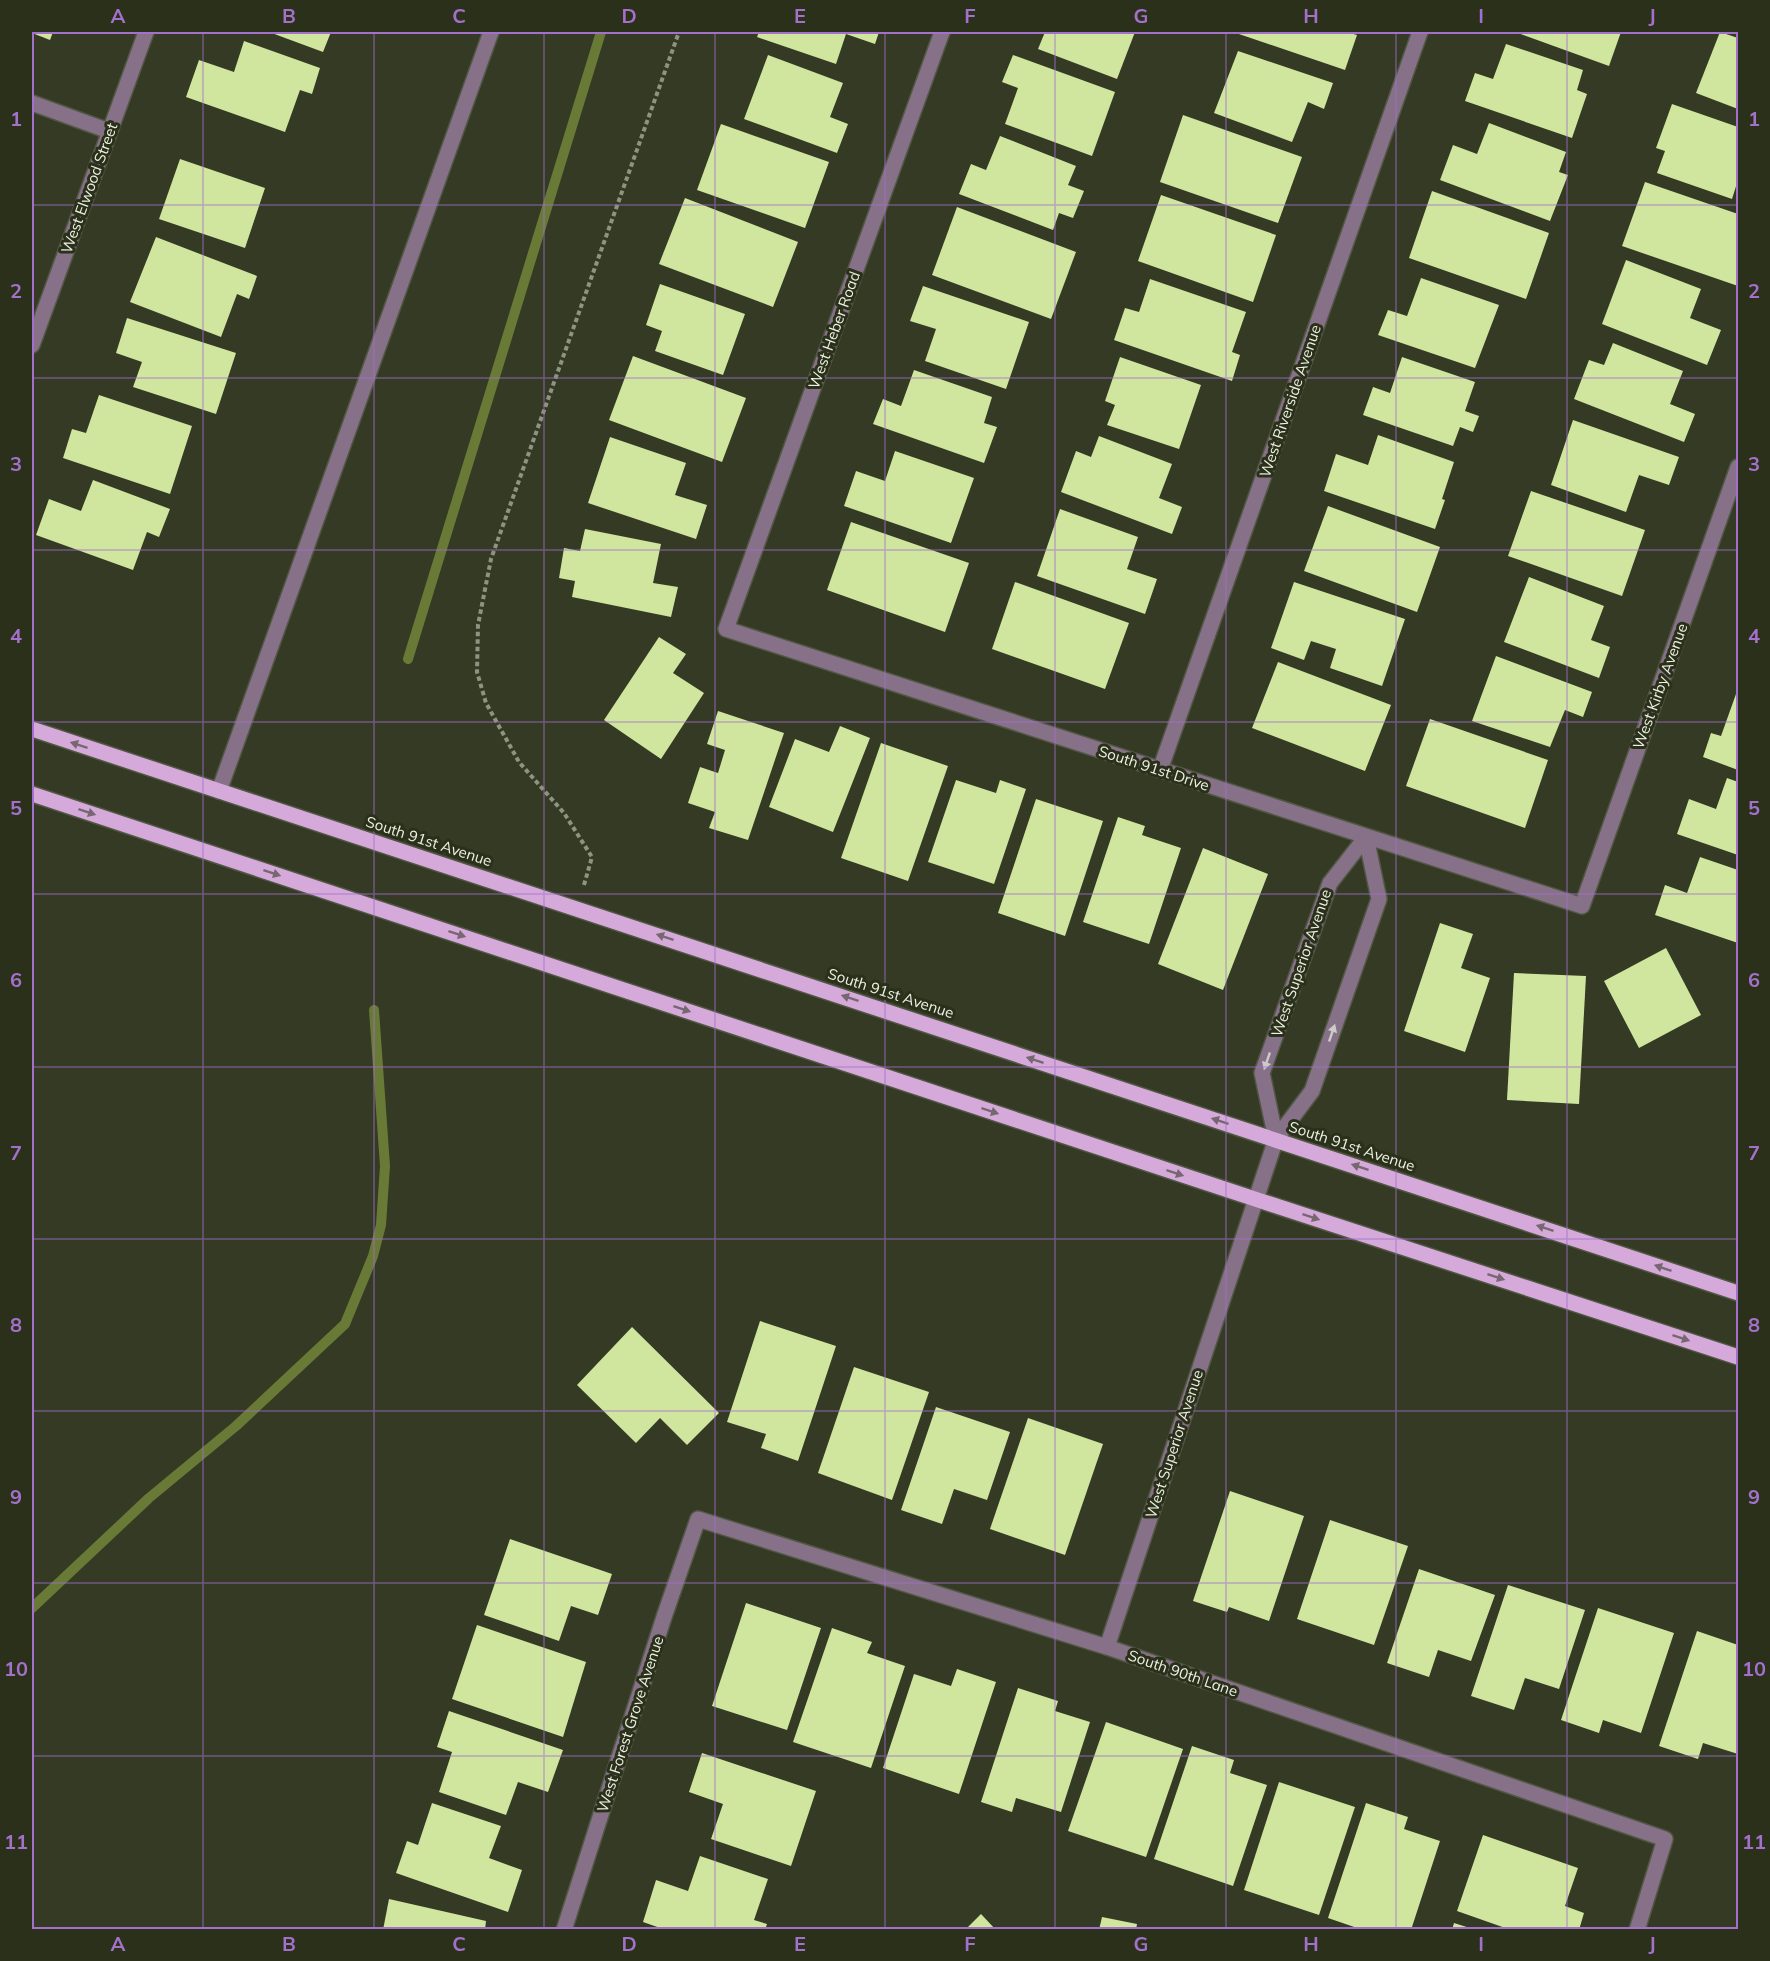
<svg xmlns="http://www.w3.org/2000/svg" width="1770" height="1961" font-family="Mulish,sans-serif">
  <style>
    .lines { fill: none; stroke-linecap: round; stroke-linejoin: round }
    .stream { stroke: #697a37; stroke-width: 10 }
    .building { fill: #d0e69f }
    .minor-casing { stroke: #515743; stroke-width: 18 }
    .major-casing { stroke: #515743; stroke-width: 18 }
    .path { stroke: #8f9482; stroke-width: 4; stroke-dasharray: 4.5 3; stroke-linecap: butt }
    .minor { stroke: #867189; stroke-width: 15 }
    .major { stroke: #d5aada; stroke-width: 15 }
    .oneway { fill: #776770 }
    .oneway2 { fill: #cdcbc8 }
    .grid { fill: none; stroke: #a371cc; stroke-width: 1.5; stroke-opacity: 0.55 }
    .labels { text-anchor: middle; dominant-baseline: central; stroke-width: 6; stroke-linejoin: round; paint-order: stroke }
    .street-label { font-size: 15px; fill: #ecf1e3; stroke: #2a301a }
    .neatline { fill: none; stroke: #a371cc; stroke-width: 2 }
    .grid-label { font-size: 20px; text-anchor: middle; font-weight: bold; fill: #a371cc }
  </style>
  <rect width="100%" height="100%" fill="#343a24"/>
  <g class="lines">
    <g class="stream">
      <path d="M 408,659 L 601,32"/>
      <path d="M 32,1608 L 149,1498 L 236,1426 L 345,1324 L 373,1256 L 381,1225 L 385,1166 L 374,1010"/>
    </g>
  </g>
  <g class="building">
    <path d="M 32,32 L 53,32 L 50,40 L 32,33 Z"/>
    <path d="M 269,32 L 331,32 L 323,52 Z"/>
    <path d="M 759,32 L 879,32 L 875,44 L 846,34 L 836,64 L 757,37 Z"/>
    <path d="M 1045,32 L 1135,32 L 1117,79 L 1038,49 Z"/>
    <path d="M 1233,32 L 1346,32 L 1357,35 L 1345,70 Z"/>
    <path d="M 1515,32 L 1621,32 L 1609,66 Z"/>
    <path d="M 1720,32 L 1738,38 L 1738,109 L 1696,93 Z"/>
    <path d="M 244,41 L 320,68 L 312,94 L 300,90 L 285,132 L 186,97 L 199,60 L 234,72 Z"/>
    <path d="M 1506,44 L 1583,70 L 1577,90 L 1587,94 L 1572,138 L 1465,101 L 1475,73 L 1493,79 Z"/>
    <path d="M 1238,51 L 1333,83 L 1324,109 L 1308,102 L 1292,142 L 1214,113 Z"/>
    <path d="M 768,55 L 843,83 L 830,117 L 848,124 L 837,153 L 744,119 Z"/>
    <path d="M 1013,55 L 1115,92 L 1092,156 L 1005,124 L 1018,88 L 1002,82 Z"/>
    <path d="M 1672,104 L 1738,127 L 1738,180 L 1732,199 L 1657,173 L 1665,151 L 1656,148 Z"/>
    <path d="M 1183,115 L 1302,157 L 1278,223 L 1160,182 Z"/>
    <path d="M 1489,123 L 1566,152 L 1559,172 L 1568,175 L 1550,221 L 1440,180 L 1453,145 L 1477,154 Z"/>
    <path d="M 721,124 L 829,162 L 805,228 L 697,190 Z"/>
    <path d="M 1000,136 L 1076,166 L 1068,185 L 1084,191 L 1073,218 L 1059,213 L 1053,230 L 959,194 L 971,164 L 986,170 Z"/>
    <path d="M 180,159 L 265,188 L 245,248 L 159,219 Z"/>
    <path d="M 1645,182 L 1738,214 L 1738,286 L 1622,246 Z"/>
    <path d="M 1432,191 L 1549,233 L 1526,299 L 1409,258 Z"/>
    <path d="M 1161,195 L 1276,235 L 1253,302 L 1138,261 Z"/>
    <path d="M 685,198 L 798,242 L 773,307 L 659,264 Z"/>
    <path d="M 957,207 L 1076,252 L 1051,319 L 932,275 Z"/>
    <path d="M 156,237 L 257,276 L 249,299 L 237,294 L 221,337 L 130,302 Z"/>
    <path d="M 1626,260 L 1701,289 L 1690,318 L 1721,330 L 1707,365 L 1602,324 Z"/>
    <path d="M 1421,278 L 1499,305 L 1475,368 L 1378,335 L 1388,310 L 1407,316 Z"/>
    <path d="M 1150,279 L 1246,312 L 1232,352 L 1240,355 L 1232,381 L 1114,340 L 1125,308 L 1139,312 Z"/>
    <path d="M 660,284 L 745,314 L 723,375 L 655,351 L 662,331 L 646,325 Z"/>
    <path d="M 923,286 L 1029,322 L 1006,389 L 925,361 L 936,329 L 910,321 Z"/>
    <path d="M 127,318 L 236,353 L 216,414 L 133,387 L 142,362 L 116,353 Z"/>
    <path d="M 1613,343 L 1683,371 L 1670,404 L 1695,414 L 1684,442 L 1574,399 L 1589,360 L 1604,365 Z"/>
    <path d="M 633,356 L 746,398 L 722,462 L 609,420 Z"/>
    <path d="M 1120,357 L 1201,385 L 1179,449 L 1107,425 L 1115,405 L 1105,401 Z"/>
    <path d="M 1402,357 L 1475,382 L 1465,411 L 1479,416 L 1473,432 L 1460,427 L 1453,446 L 1363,415 L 1373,387 L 1390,393 Z"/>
    <path d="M 914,370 L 992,397 L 984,423 L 997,427 L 984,463 L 873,424 L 883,399 L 901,406 Z"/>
    <path d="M 99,395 L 192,426 L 170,494 L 63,458 L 72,429 L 86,433 Z"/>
    <path d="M 1573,420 L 1679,457 L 1669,485 L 1639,475 L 1626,512 L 1551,485 Z"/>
    <path d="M 1378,435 L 1454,462 L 1442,499 L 1445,500 L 1435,529 L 1324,491 L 1336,454 L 1368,465 Z"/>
    <path d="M 1099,436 L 1172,464 L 1159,498 L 1182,507 L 1172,534 L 1061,492 L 1076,451 L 1091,457 Z"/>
    <path d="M 610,437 L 686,463 L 675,495 L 707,505 L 696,539 L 588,503 Z"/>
    <path d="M 895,451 L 974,478 L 951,543 L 844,506 L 856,471 L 885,481 Z"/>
    <path d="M 93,480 L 170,509 L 159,537 L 147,532 L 133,570 L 36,535 L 49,499 L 81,511 Z"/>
    <path d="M 1531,491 L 1645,530 L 1622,596 L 1508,556 Z"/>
    <path d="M 1328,506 L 1440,547 L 1417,612 L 1304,571 Z"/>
    <path d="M 1060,509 L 1138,537 L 1127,569 L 1157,579 L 1145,614 L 1037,576 Z"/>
    <path d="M 851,522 L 969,563 L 945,632 L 827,590 Z"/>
    <path d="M 585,529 L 661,544 L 653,583 L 678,587 L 671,617 L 572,597 L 575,581 L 559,578 L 564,548 L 580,551 Z"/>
    <path d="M 1529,577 L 1604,606 L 1591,640 L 1610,647 L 1599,678 L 1504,642 Z"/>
    <path d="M 1015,582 L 1129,623 L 1105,689 L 992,649 Z"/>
    <path d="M 1294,582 L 1405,619 L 1382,686 L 1330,668 L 1336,649 L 1311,641 L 1304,660 L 1271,648 Z"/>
    <path d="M 659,637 L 686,654 L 673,673 L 704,693 L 661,759 L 604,720 Z"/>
    <path d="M 1496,656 L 1592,692 L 1583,717 L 1565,710 L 1550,747 L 1472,721 Z"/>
    <path d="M 1278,662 L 1391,705 L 1365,771 L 1252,728 Z"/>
    <path d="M 1736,694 L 1738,695 L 1738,770 L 1703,757 L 1711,733 L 1721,736 Z"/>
    <path d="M 718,711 L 784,733 L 748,840 L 709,828 L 715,812 L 688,803 L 700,767 L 718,773 L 725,750 L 707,744 Z"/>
    <path d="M 1430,719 L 1548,760 L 1525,828 L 1406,786 Z"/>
    <path d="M 840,726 L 870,738 L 833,832 L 769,807 L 795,739 L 829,752 Z"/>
    <path d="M 881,743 L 948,766 L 908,881 L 841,858 Z"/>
    <path d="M 1727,778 L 1738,782 L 1738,855 L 1677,834 L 1689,799 L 1716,809 Z"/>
    <path d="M 956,780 L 996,793 L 1000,780 L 1026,789 L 994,884 L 928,862 Z"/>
    <path d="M 1036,799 L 1103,821 L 1065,936 L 998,913 Z"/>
    <path d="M 1118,817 L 1145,826 L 1142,835 L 1181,848 L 1149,944 L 1083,922 Z"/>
    <path d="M 1203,848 L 1268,874 L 1223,990 L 1158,964 Z"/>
    <path d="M 1700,857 L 1738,870 L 1738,943 L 1655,915 L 1665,885 L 1687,893 Z"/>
    <path d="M 1440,923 L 1473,934 L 1461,968 L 1490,978 L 1465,1052 L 1404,1031 Z"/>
    <path d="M 1666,948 L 1701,1015 L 1639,1048 L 1604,981 Z"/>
    <path d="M 1514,973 L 1586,976 L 1579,1104 L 1507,1100 Z"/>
    <path d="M 760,1321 L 836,1346 L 798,1461 L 761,1448 L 766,1434 L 727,1422 Z"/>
    <path d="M 632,1327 L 719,1413 L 687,1445 L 660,1418 L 636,1443 L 577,1385 Z"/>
    <path d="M 854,1367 L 929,1392 L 892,1500 L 818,1473 Z"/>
    <path d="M 936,1407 L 1010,1432 L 987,1500 L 954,1489 L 942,1524 L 901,1510 Z"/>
    <path d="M 1028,1418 L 1103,1444 L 1065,1555 L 990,1529 Z"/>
    <path d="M 1230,1491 L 1304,1516 L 1269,1621 L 1229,1607 L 1227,1612 L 1193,1601 Z"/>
    <path d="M 1330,1520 L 1408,1546 L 1374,1645 L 1297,1619 Z"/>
    <path d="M 510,1539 L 612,1574 L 598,1615 L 571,1606 L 559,1641 L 484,1615 Z"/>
    <path d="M 1419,1569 L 1495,1595 L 1471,1661 L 1438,1650 L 1429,1677 L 1387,1663 Z"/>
    <path d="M 1508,1585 L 1585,1610 L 1559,1689 L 1525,1678 L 1514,1710 L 1471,1696 Z"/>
    <path d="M 746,1603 L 821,1628 L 787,1730 L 712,1706 Z"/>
    <path d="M 1598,1608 L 1674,1633 L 1641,1733 L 1603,1720 L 1599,1733 L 1561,1720 Z"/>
    <path d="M 477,1625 L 586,1662 L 563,1737 L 452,1699 Z"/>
    <path d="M 832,1628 L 872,1642 L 867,1653 L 905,1666 L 871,1768 L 793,1742 Z"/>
    <path d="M 1697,1631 L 1738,1645 L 1738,1754 L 1703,1743 L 1698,1759 L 1659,1746 Z"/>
    <path d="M 957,1669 L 996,1682 L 959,1794 L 883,1768 L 914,1674 L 951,1686 Z"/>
    <path d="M 1018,1688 L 1058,1701 L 1055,1711 L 1090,1722 L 1061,1812 L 1016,1798 L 1012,1812 L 981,1802 Z"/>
    <path d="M 449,1711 L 563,1750 L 548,1792 L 518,1782 L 506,1815 L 439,1792 L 452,1752 L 437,1747 Z"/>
    <path d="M 1106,1722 L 1183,1749 L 1146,1857 L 1068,1831 Z"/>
    <path d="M 1192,1746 L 1234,1760 L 1230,1773 L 1267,1785 L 1233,1886 L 1154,1859 Z"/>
    <path d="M 702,1753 L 816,1791 L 791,1866 L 711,1839 L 723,1804 L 689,1792 Z"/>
    <path d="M 1279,1782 L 1355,1807 L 1319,1915 L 1244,1890 Z"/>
    <path d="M 432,1803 L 501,1826 L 489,1858 L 522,1870 L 508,1912 L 396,1873 L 407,1841 L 418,1845 Z"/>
    <path d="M 1366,1803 L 1408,1817 L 1404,1829 L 1440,1841 L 1411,1930 L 1363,1930 L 1328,1918 Z"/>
    <path d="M 1483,1835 L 1578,1868 L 1565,1906 L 1584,1913 L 1579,1930 L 1511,1930 L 1457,1911 Z"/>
    <path d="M 700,1856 L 768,1879 L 754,1920 L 767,1924 L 765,1930 L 666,1930 L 643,1922 L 656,1880 L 688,1891 Z"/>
    <path d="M 389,1899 L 486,1921 L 485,1930 L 383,1930 Z"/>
    <path d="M 981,1914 L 996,1930 L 965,1930 Z"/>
    <path d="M 1102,1917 L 1137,1924 L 1136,1930 L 1099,1930 Z"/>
    <path d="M 1454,1923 L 1473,1929 L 1473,1930 L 1452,1930 Z"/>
  </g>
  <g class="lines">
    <defs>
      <g id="minor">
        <path d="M 942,32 L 726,629 L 1582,906 L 1738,467"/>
        <path d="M 32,103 L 109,131"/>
        <path d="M 32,345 L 146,32"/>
        <path d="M 1160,770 L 1420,32"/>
        <path d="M 219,791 L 491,32"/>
        <path d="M 1276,1139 L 1262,1073 L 1330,883 L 1366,837"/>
        <path d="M 1107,1647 L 1276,1139 L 1312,1091 L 1379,899 L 1366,837"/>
        <path d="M 564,1930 L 664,1617 L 698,1519 L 1107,1647 L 1665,1839 L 1637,1930"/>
      </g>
      <g id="major">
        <path d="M 32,729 L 1738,1293"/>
        <path d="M 32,794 L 1255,1199 L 1738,1357"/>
      </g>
    </defs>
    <use href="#minor" class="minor-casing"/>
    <use href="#major" class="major-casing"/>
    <path class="path" d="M 584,885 L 592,857 L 564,813 L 519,762 L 486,703 L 477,672 L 478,625 L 491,559 L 679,32"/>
    <use href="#minor" class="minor"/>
    <use href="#major" class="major"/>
  </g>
  <defs><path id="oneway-solid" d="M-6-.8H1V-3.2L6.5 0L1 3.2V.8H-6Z" transform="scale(1.5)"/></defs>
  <g class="oneway">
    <use href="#oneway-solid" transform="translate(79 745) rotate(-162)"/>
    <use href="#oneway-solid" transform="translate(87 812) rotate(18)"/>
    <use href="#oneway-solid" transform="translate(272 873) rotate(18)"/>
    <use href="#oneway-solid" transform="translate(457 934) rotate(18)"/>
    <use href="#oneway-solid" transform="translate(665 937) rotate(-162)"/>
    <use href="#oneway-solid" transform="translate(850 998) rotate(-162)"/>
    <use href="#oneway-solid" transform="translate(682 1009) rotate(18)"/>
    <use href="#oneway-solid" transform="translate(1035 1060) rotate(-162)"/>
    <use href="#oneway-solid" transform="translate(990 1111) rotate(18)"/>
    <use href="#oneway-solid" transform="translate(1220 1121) rotate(-162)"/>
    <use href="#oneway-solid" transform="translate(1360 1167) rotate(-162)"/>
    <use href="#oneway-solid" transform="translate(1175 1173) rotate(18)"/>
    <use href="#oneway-solid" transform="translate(1311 1217) rotate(18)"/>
    <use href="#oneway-solid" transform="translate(1545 1228) rotate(-162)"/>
    <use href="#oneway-solid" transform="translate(1663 1268) rotate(-161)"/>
    <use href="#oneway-solid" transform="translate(1496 1277) rotate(18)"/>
    <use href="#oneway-solid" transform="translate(1681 1338) rotate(18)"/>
  </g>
  <g class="oneway2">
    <use href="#oneway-solid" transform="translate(1332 1033) rotate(-71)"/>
    <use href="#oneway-solid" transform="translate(1267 1061) rotate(109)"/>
  </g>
  <path class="grid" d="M 203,32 L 203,1930M 374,32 L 374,1930M 544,32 L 544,1930M 715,32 L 715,1930M 885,32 L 885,1930M 1055,32 L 1055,1930M 1226,32 L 1226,1930M 1396,32 L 1396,1930M 1567,32 L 1567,1930M 32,205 L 1738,205M 32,378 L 1738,378M 32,550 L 1738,550M 32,722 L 1738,722M 32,894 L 1738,894M 32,1067 L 1738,1067M 32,1239 L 1738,1239M 32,1411 L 1738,1411M 32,1583 L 1738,1583M 32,1756 L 1738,1756"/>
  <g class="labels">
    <g class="street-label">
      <text transform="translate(89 188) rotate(-70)">West Elwood Street</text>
      <text transform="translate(834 330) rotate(-70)">West Heber Road</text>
      <text transform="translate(1290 401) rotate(-71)">West Riverside Avenue</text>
      <text transform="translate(1660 686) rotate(-70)">West Kirby Avenue</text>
      <text transform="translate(1154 768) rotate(18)">South 91st Drive</text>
      <text transform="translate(429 841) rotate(18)">South 91st Avenue</text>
      <text transform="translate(1301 963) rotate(-71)">West Superior Avenue</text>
      <text transform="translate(891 993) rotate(18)">South 91st Avenue</text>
      <text transform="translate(1352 1146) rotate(18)">South 91st Avenue</text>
      <text transform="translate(1174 1444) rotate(-72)">West Superior Avenue</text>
      <text transform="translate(1183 1673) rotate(19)">South 90th Lane</text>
      <text transform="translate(630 1724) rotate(-72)">West Forest Grove Avenue</text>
    </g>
  </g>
  <rect width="1770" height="1961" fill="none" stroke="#2a301a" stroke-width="66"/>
  <rect x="33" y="33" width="1704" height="1895" class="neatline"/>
  <g class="grid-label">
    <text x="118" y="23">A</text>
    <text x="289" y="23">B</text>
    <text x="459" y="23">C</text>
    <text x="629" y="23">D</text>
    <text x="800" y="23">E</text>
    <text x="970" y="23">F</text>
    <text x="1141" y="23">G</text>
    <text x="1311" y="23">H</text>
    <text x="1481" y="23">I</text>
    <text x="1652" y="23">J</text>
    <text x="16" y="126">1</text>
    <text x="1754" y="126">1</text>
    <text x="16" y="298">2</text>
    <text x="1754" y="298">2</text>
    <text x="16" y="471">3</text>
    <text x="1754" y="471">3</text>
    <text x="16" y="643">4</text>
    <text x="1754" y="643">4</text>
    <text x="16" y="815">5</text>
    <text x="1754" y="815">5</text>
    <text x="16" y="987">6</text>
    <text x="1754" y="987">6</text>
    <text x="16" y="1160">7</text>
    <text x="1754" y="1160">7</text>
    <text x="16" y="1332">8</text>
    <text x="1754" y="1332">8</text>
    <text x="16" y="1504">9</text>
    <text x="1754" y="1504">9</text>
    <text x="16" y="1676">10</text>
    <text x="1754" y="1676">10</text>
    <text x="16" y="1849">11</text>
    <text x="1754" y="1849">11</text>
    <text x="118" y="1951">A</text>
    <text x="289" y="1951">B</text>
    <text x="459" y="1951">C</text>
    <text x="629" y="1951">D</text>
    <text x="800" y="1951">E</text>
    <text x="970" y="1951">F</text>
    <text x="1141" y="1951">G</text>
    <text x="1311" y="1951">H</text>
    <text x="1481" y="1951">I</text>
    <text x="1652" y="1951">J</text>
  </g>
</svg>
